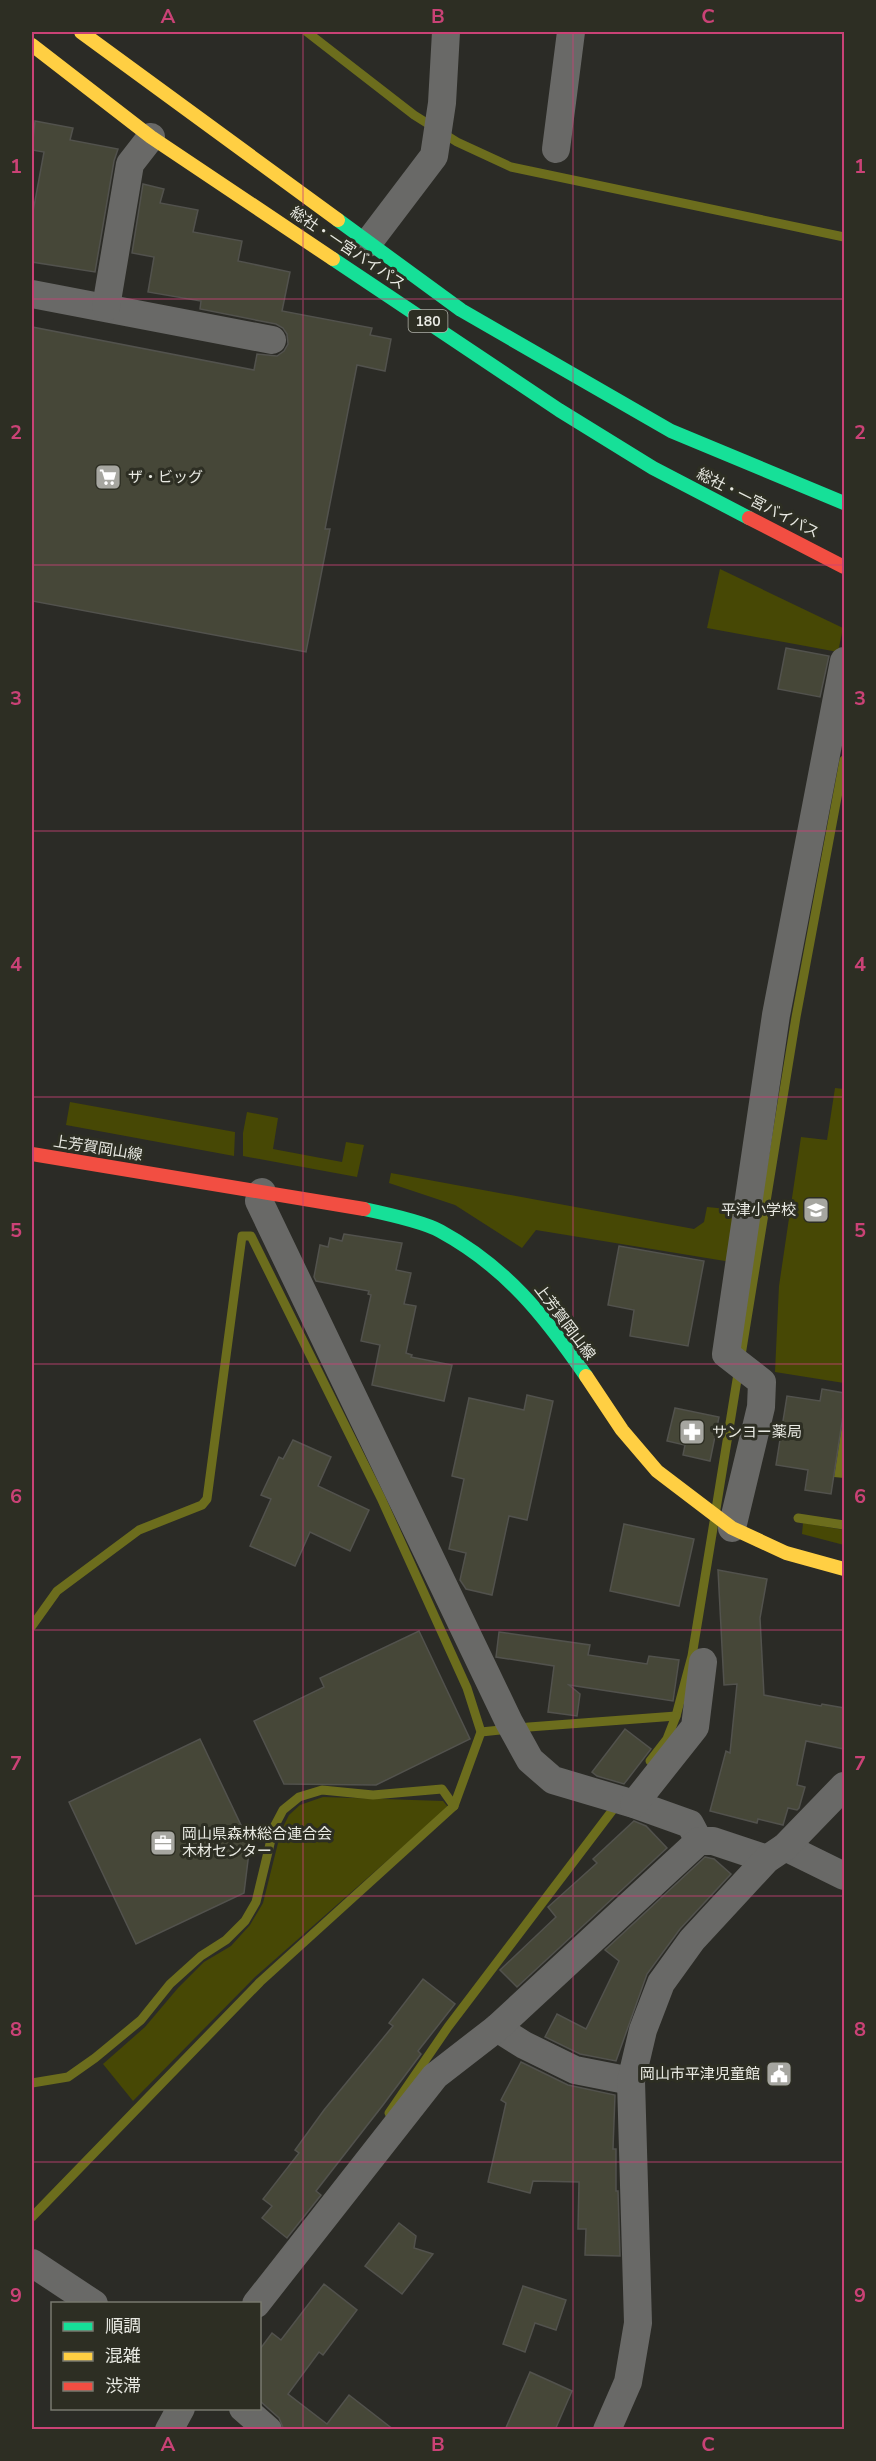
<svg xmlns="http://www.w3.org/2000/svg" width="876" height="2461" font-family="'Nunito Sans','Noto Sans JP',sans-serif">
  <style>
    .green { fill: #474805 }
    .water { fill: #6c6d1d }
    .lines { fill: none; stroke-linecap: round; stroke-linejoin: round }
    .stream { stroke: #6c6d1d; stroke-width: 9 }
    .building { fill: #464738; stroke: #52524d; stroke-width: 1.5 }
    .street { stroke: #696967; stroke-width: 28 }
    .fast { stroke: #16e098; stroke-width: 14 }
    .slow { stroke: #ffcf43; stroke-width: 14 }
    .jam { stroke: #f24e42; stroke-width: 14 }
    .grid { fill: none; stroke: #ca4276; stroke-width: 1.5; stroke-opacity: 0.55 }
    .labels { text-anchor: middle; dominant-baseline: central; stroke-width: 6; stroke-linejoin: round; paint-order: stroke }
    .shield { fill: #2d2e23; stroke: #b0b1a9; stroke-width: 1.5 }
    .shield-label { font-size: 14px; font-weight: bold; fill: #e8e9e2 }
    .street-label { font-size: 15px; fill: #e8e9e2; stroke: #2d2e23 }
    .poi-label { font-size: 15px; fill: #e8e9e2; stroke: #2d2e23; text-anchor: start }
    .neatline { fill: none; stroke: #ca4276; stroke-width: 2 }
    .grid-label { font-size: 20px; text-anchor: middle; font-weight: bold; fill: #ca4276 }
  </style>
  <rect width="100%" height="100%" fill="#2b2b26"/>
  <g class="green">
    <path d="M 720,569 L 843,628 L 838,652 L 707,628 Z"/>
    <path d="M 835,1088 L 844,1089 L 844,1383 L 775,1372 L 779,1286 L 801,1137 L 827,1140 Z"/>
    <path d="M 70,1102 L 235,1132 L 234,1156 L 66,1125 Z"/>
    <path d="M 247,1112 L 278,1118 L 273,1149 L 342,1162 L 346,1142 L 364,1145 L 357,1177 L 243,1156 L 243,1133 Z"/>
    <path d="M 391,1173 L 694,1229 L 704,1222 L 707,1207 L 738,1210 L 731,1262 L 536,1230 L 522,1248 L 455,1205 L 389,1183 Z"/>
    <path d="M 803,1523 L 844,1530 L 844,1545 L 802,1534 Z"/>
    <path d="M 323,1797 L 443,1801 L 448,1807 L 255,1977 L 133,2101 L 103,2064 L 145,2027 L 178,1988 L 204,1962 L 231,1946 L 250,1925 L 263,1903 L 281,1831 L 289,1815 L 300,1805 Z"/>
  </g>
  <path class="water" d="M 844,1412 L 844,1478 L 834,1477 Z"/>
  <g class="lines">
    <g class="stream">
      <path d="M 307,32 L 414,115 L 457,142 L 511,167 L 844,237"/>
      <path d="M 716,1509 L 796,1017 L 844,760"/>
      <path d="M 798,1518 L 844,1525"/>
      <path d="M 32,1626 L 57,1591 L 139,1530 L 202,1505 L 207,1499 L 242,1236 L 251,1236 L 381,1498 L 467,1688 L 481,1732 L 454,1806 L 260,1982 L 32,2217"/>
      <path d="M 481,1732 L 529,1727 L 676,1716 L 692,1656 L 714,1522"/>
      <path d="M 650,1761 L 667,1739 L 676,1716"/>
      <path d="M 32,2083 L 68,2077 L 95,2058 L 141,2020 L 170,1984 L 201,1956 L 226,1940 L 245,1921 L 256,1902 L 274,1827 L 283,1810 L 299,1797 L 322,1790 L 373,1795 L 442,1789 L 454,1806"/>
      <path d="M 389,2113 L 448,2027 L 618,1803"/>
    </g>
  </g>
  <g class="building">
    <path d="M 35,121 L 73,128 L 70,140 L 118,149 L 114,161 L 95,272 L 32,262 L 32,217 L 44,152 L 32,150 Z"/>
    <path d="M 143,184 L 164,189 L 160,203 L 198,210 L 193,232 L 242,241 L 238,261 L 290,272 L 282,311 L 372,328 L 370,335 L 391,339 L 385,371 L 357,365 L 325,529 L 330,529 L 306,652 L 32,601 L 32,327 L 254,370 L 257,354 L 277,356 L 284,351 L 288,344 L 287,334 L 283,328 L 276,324 L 200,309 L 201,301 L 148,292 L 154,257 L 132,253 Z"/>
    <path d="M 786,648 L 829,656 L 820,697 L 778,689 Z"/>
    <path d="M 344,1234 L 402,1243 L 396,1270 L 411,1273 L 404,1304 L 416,1306 L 406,1353 L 412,1355 L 411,1357 L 452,1365 L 444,1401 L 372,1385 L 380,1345 L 361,1341 L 371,1295 L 368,1294 L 369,1291 L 316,1281 L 314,1277 L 320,1245 L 328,1247 L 330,1238 L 342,1241 Z"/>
    <path d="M 619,1246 L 704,1261 L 688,1346 L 630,1336 L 634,1310 L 608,1305 Z"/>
    <path d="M 822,1389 L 844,1393 L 844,1409 L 831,1494 L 805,1490 L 808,1470 L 776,1465 L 787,1396 L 820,1401 Z"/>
    <path d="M 527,1395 L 553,1401 L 527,1520 L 509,1516 L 492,1595 L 466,1589 L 460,1580 L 466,1553 L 449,1549 L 464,1479 L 452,1476 L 469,1398 L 524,1410 Z"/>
    <path d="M 675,1408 L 719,1417 L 710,1461 L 683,1455 L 685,1445 L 667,1441 Z"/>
    <path d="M 293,1440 L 331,1457 L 318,1486 L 369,1510 L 350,1551 L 310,1532 L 295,1566 L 250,1546 L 271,1499 L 261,1495 L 279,1457 L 283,1459 Z"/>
    <path d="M 624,1524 L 694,1539 L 679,1606 L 610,1591 Z"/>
    <path d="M 718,1570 L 767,1579 L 760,1618 L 764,1695 L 821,1706 L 822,1704 L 844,1708 L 844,1749 L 806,1741 L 797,1785 L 805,1787 L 799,1808 L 797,1810 L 788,1808 L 783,1825 L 758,1819 L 757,1823 L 710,1811 L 726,1751 L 730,1753 L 737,1684 L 724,1685 Z"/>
    <path d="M 419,1631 L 470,1739 L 376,1785 L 284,1784 L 254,1721 L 324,1687 L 320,1678 Z"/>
    <path d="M 499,1632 L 590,1645 L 588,1655 L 647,1664 L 649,1656 L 679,1660 L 673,1701 L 569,1685 L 580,1694 L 577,1716 L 548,1712 L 554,1666 L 496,1657 Z"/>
    <path d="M 625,1729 L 651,1749 L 624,1784 L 597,1776 L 592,1772 Z"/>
    <path d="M 200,1739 L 250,1844 L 244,1893 L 136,1944 L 69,1802 Z"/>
    <path d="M 634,1821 L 646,1826 L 667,1848 L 517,1987 L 500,1970 L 556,1917 L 548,1907 L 597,1863 L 593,1859 Z"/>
    <path d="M 705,1857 L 714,1859 L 731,1874 L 680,1929 L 647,1974 L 616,2061 L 580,2054 L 545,2037 L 557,2014 L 586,2029 L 619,1961 L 605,1950 Z"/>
    <path d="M 423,1979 L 455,2004 L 418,2051 L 421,2054 L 383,2105 L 316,2191 L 321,2195 L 287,2238 L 262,2218 L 272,2206 L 263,2199 L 299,2153 L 295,2150 L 324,2110 L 393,2026 L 389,2023 Z"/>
    <path d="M 521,2062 L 568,2085 L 615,2095 L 613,2149 L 616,2149 L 616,2191 L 618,2191 L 620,2256 L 585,2255 L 586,2229 L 578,2229 L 579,2182 L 533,2181 L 530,2193 L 488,2182 L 506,2103 L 501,2100 Z"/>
    <path d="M 399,2223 L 416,2236 L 414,2248 L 433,2254 L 402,2294 L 365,2266 Z"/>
    <path d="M 324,2284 L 357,2310 L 323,2355 L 319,2352 L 288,2394 L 327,2424 L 349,2395 L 394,2430 L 284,2430 L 279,2418 L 260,2401 L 260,2349 L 272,2333 L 281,2340 Z"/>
    <path d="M 523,2286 L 566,2300 L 556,2330 L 535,2323 L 525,2352 L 503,2344 Z"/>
    <path d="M 530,2372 L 572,2391 L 555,2430 L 505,2430 Z"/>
  </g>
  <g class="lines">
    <g class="street">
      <path d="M 556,149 L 571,32"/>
      <path d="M 368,243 L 434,156 L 442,103 L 446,32"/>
      <path d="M 32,294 L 272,340"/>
      <path d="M 106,307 L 130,164 L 151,137"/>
      <path d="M 262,1192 L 259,1201 L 509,1722 L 530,1760 L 553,1780 L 634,1804 L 690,1824 L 699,1841"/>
      <path d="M 732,1528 L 761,1407 L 762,1382 L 726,1354 L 776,1015 L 844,661"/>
      <path d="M 634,1804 L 695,1727 L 703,1662"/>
      <path d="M 785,1847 L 844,1876"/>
      <path d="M 497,2028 L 524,2045 L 575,2070 L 631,2081"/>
      <path d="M 32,2263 L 94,2304"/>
      <path d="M 256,2304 L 435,2076 L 497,2028 L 699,1841 L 713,1841 L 767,1859"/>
      <path d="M 243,2408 L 268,2430"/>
      <path d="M 169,2430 L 181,2408"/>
      <path d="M 607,2430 L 628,2382 L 638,2323 L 631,2081 L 643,2030 L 661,1983 L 692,1940 L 767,1859 L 785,1847 L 844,1786"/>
    </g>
    <g class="fast">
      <path d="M 338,220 L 461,310 L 671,431 L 844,503"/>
      <path d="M 333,259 L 559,410 L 653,468 L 749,518"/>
      <path d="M 364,1209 C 383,1213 424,1222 440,1231 C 506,1267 544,1315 586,1376"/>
    </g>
    <g class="slow">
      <path d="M 81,32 L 338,220"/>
      <path d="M 32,45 L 151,137 L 333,259"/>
      <path d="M 586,1376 L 622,1430 L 657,1471 L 732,1528 L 786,1553 L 844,1569"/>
    </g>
    <g class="jam">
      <path d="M 749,518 L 844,567"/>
      <path d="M 32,1154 L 364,1209"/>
    </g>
  </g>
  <path class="grid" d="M 303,32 L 303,2430M 573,32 L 573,2430M 32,299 L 844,299M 32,565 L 844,565M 32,831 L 844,831M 32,1097 L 844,1097M 32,1364 L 844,1364M 32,1630 L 844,1630M 32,1896 L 844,1896M 32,2162 L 844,2162"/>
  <defs>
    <symbol id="supermarket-square" viewBox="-11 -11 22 22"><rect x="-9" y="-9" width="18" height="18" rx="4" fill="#a6a6a0" stroke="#2d2e23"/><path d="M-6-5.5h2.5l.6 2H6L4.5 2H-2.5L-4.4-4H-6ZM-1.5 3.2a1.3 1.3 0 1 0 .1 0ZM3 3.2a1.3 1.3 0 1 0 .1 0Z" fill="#fff"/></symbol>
    <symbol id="school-square" viewBox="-11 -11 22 22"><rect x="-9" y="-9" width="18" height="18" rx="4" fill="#a6a6a0" stroke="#2d2e23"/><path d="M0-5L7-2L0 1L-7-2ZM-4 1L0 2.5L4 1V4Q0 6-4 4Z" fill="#fff"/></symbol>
    <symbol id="pharmacy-square" viewBox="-11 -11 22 22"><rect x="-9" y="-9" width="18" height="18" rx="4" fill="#a6a6a0" stroke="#2d2e23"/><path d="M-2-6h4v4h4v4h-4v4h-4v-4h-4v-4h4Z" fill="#fff"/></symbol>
    <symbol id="office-square" viewBox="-11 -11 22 22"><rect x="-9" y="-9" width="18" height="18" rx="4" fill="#a6a6a0" stroke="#2d2e23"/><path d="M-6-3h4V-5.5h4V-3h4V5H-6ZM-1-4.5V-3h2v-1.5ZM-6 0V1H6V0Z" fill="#fff"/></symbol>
    <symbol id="civic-square" viewBox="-11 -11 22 22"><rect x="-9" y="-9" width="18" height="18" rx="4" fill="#a6a6a0" stroke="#2d2e23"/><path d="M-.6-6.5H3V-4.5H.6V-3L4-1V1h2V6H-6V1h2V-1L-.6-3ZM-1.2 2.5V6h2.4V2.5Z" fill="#fff"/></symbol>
  </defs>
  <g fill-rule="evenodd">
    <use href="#supermarket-square" x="93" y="462" width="30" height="30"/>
    <use href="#school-square" x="801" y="1195" width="30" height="30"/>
    <use href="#pharmacy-square" x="677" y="1417" width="30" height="30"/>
    <use href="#office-square" x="148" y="1828" width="30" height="30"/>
    <use href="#civic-square" x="764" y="2059" width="30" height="30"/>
  </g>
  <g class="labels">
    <rect class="shield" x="408.5" y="310" width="39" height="22" rx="4.5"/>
    <g class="shield-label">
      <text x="428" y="321">180</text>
    </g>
    <g class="street-label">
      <text transform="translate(348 248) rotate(34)">総社・一宮バイパス</text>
      <text transform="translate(758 503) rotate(27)">総社・一宮バイパス</text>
      <text transform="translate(98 1148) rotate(9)">上芳賀岡山線</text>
      <text transform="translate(565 1322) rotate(53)">上芳賀岡山線</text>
    </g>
    <g class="poi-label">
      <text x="128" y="477">ザ・ビッグ</text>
      <text x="796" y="1210" text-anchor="end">平津小学校</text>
      <text x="712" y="1432">サンヨー薬局</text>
      <text x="182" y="1834">岡山県森林総合連合会<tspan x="182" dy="17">木材センター</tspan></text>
      <text x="760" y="2074" text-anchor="end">岡山市平津児童館</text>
    </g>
  </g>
  <rect width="876" height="2461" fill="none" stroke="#2d2e23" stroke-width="66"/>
  <rect x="51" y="2302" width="210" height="108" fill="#2d2e23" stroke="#78796f" stroke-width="1.5"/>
  <rect x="63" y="2322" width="30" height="9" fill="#16e098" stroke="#78796f" stroke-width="1.5"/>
  <text x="105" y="2332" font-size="18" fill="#e8e9e2">順調</text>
  <rect x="63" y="2352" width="30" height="9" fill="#ffcf43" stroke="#78796f" stroke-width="1.5"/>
  <text x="105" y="2362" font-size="18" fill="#e8e9e2">混雑</text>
  <rect x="63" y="2382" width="30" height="9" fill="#f24e42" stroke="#78796f" stroke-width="1.5"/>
  <text x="105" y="2392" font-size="18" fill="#e8e9e2">渋滞</text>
  <rect x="33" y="33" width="810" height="2395" class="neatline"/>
  <g class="grid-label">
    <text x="168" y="23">A</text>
    <text x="438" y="23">B</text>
    <text x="708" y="23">C</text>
    <text x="16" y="173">1</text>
    <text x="860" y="173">1</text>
    <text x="16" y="439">2</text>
    <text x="860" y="439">2</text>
    <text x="16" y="705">3</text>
    <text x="860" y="705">3</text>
    <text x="16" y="971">4</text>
    <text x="860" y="971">4</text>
    <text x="16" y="1237">5</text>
    <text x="860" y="1237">5</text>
    <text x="16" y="1503">6</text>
    <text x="860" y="1503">6</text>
    <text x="16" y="1770">7</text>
    <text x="860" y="1770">7</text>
    <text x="16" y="2036">8</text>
    <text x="860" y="2036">8</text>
    <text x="16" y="2302">9</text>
    <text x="860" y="2302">9</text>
    <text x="168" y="2451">A</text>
    <text x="438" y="2451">B</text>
    <text x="708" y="2451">C</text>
  </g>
</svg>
